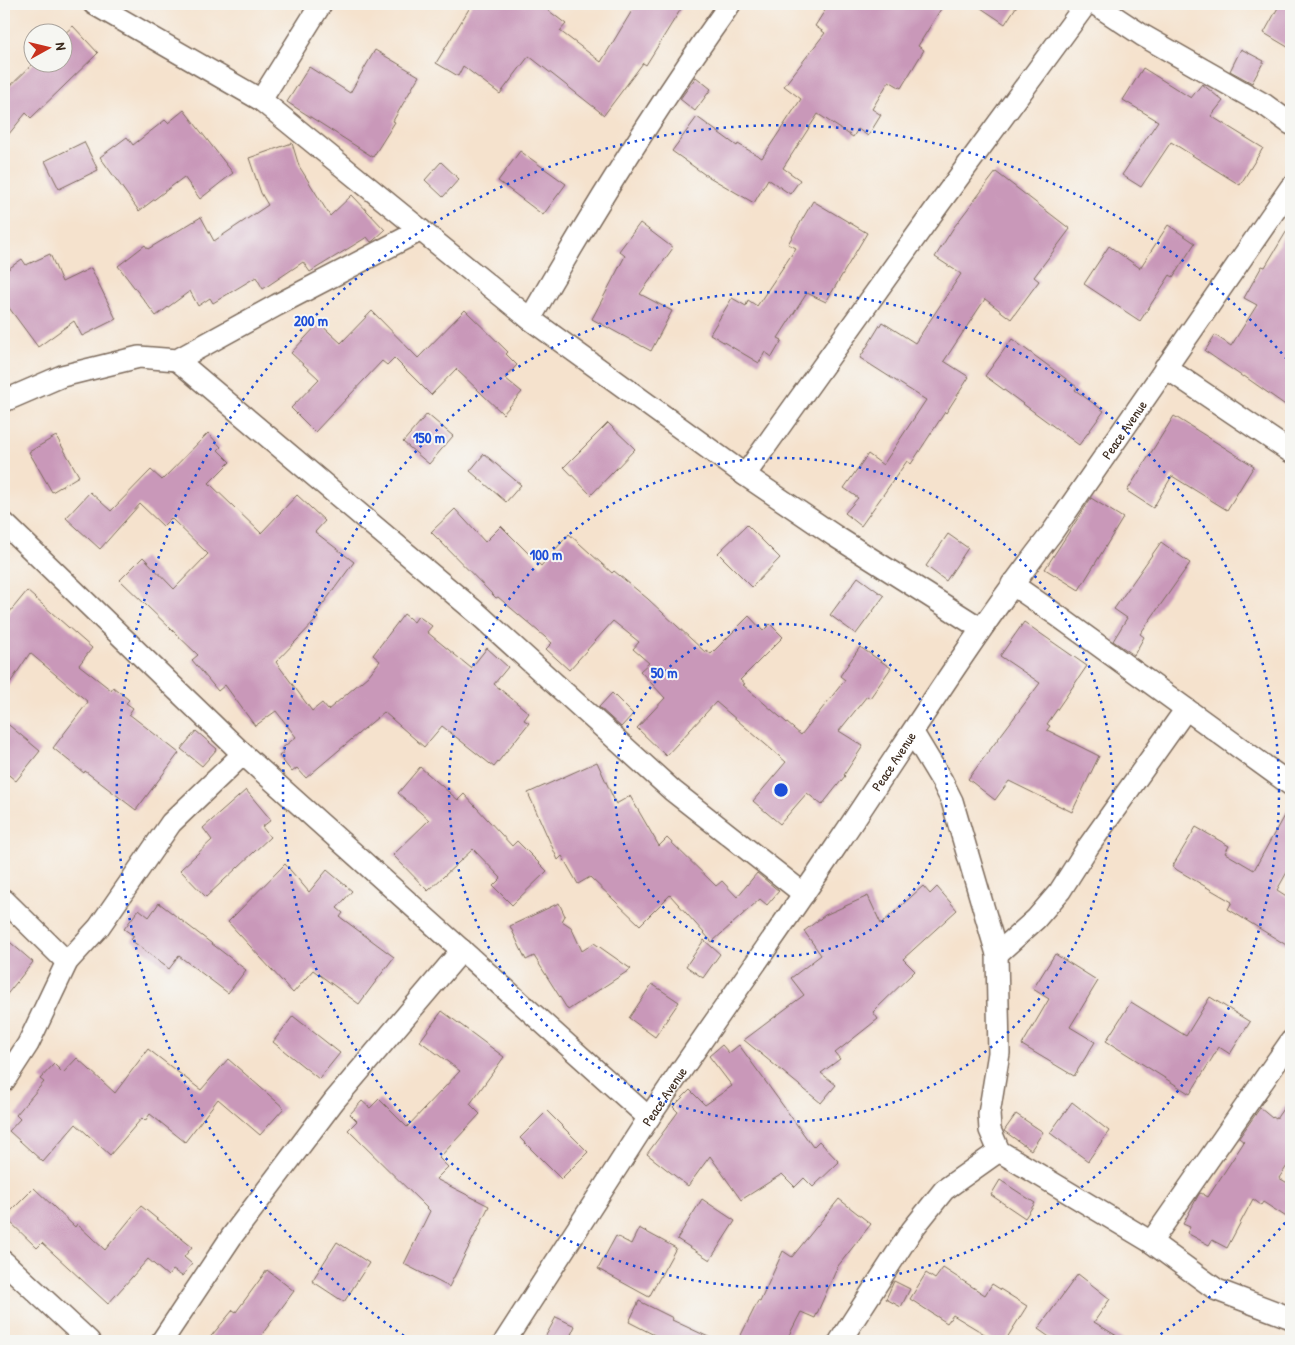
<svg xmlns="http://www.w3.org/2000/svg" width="1295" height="1345" font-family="'Patrick Hand',sans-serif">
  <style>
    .building { fill: #c998b9 }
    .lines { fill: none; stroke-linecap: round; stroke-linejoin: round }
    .minor-casing { stroke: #7c6a5b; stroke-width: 24 }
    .minor { stroke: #fff; stroke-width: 21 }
    .ring { fill: none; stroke: #1d4ed8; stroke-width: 2.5; stroke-dasharray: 2.5 5 }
    .labels { text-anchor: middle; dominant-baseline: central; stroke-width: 4; stroke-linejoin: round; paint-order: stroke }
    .street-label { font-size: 14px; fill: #3b2a1e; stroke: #f6f6f2 }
    .centre { fill: #1d4ed8; stroke: #f6f6f2; stroke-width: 2.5 }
    .ring-label { font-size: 15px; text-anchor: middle; font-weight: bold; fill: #1d4ed8; stroke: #f6f6f2; stroke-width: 4; stroke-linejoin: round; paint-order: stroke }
  </style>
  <rect width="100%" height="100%" fill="#f6f6f2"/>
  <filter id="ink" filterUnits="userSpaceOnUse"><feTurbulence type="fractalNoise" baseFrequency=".02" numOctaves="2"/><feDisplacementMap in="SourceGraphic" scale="10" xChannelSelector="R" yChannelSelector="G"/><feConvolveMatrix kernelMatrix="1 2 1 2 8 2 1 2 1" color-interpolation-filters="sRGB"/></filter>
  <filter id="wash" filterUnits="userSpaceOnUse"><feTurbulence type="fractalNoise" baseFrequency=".0096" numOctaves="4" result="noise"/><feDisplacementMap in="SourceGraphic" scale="20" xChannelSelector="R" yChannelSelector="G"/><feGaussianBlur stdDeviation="1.12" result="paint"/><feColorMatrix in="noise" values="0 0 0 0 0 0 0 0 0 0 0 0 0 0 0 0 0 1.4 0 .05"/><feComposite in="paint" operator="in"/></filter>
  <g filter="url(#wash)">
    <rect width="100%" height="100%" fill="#f5e2cd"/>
    <g id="blocks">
      <g class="building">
        <path d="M 472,4 L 540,4 L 566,24 L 560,31 L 601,62 L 636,4 L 684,4 L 646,65 L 643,63 L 604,115 L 529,56 L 500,94 L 463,66 L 458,76 L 436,63 Z"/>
        <path d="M 829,4 L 944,4 L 918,46 L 924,50 L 901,88 L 889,81 L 872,109 L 881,115 L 868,136 L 858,129 L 853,137 L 818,114 L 783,168 L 800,180 L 790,194 L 768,179 L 754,203 L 704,174 L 672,151 L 697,117 L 737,146 L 738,144 L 762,158 L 801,99 L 784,86 L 825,33 L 815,26 Z"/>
        <path d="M 975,4 L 1018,4 L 1005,24 Z"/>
        <path d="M 1280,4 L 1291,4 L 1291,49 L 1264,33 Z"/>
        <path d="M 73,26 L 98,53 L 31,118 L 26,113 L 4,140 L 4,92 L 35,62 L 62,62 L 62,36 Z"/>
        <path d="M 1241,49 L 1264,61 L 1252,83 L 1230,71 Z"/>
        <path d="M 375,50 L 419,76 L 393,121 L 395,122 L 373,157 L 287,102 L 309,67 L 350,93 Z"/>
        <path d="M 1143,68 L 1191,98 L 1202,84 L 1223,101 L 1211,116 L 1263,148 L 1240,185 L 1171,142 L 1141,187 L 1122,175 L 1158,121 L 1123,100 Z"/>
        <path d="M 696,77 L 711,89 L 695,111 L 680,99 Z"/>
        <path d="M 184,110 L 233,173 L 200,199 L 184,177 L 139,211 L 100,157 L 127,137 L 133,145 L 165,120 L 168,123 Z"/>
        <path d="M 84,142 L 98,170 L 59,189 L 45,161 Z"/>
        <path d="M 292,143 L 299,166 L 330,216 L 352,195 L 385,230 L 373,241 L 371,242 L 367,237 L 310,272 L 303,262 L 263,289 L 256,277 L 213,303 L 210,298 L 198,306 L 190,291 L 156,316 L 118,266 L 145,245 L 148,249 L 201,217 L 214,241 L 268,205 L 261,193 L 249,158 Z"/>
        <path d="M 520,151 L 566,184 L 543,215 L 498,181 Z"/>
        <path d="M 441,162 L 459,179 L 443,197 L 425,180 Z"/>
        <path d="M 996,172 L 1070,229 L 1034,277 L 1039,281 L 1011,319 L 985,299 L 944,361 L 969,377 L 946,413 L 945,412 L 911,464 L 907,461 L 861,526 L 845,513 L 858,498 L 844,488 L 868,454 L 883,465 L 926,400 L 860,358 L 882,322 L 915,343 L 961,274 L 935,257 L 954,227 Z"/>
        <path d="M 813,201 L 867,233 L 826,302 L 807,293 L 778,338 L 782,340 L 772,357 L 765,352 L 759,363 L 710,334 L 732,298 L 746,306 L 748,300 L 757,306 L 796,248 L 788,244 Z"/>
        <path d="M 640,223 L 673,248 L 640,294 L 672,311 L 651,351 L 592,319 L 625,256 L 619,251 Z"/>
        <path d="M 1291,224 L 1291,409 L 1244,376 L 1243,377 L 1205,351 L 1215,335 L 1231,346 L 1257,305 L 1244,298 L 1262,266 L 1265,267 Z"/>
        <path d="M 1168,225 L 1195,243 L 1173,277 L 1170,275 L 1140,321 L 1084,284 L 1109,246 L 1140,268 Z"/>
        <path d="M 50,254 L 62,282 L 91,268 L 116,319 L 82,336 L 74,321 L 38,347 L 4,301 L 4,272 L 22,259 L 26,265 Z"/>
        <path d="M 465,310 L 508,352 L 506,354 L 517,365 L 505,378 L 522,392 L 503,414 L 456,369 L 431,395 L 394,358 L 387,365 L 382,361 L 315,432 L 291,408 L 319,379 L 291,353 L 319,323 L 341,343 L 372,311 L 418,358 Z"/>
        <path d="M 1012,339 L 1077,387 L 1075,390 L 1104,411 L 1079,445 L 985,376 Z"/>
        <path d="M 427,414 L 453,436 L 429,464 L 403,442 Z"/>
        <path d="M 1174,416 L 1254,466 L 1227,510 L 1172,476 L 1153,508 L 1127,491 Z"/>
        <path d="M 608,423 L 635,449 L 591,495 L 564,467 Z"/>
        <path d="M 208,433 L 221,447 L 218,450 L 230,462 L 209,483 L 261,533 L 297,495 L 325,521 L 315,532 L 354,562 L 315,615 L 318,618 L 276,662 L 312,711 L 322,703 L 328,710 L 368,676 L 380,661 L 373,655 L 404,614 L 414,622 L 418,616 L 432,626 L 427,632 L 471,668 L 487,648 L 508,667 L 494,684 L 529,713 L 524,720 L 529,723 L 494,767 L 442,726 L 424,747 L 384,712 L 306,778 L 297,768 L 292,772 L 279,756 L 284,752 L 281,749 L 296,737 L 276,711 L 255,726 L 225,685 L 218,691 L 192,660 L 198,655 L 120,580 L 143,557 L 174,589 L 208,554 L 171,518 L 163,526 L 140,504 L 100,549 L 66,518 L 90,492 L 111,511 L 151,470 L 162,480 Z"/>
        <path d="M 56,436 L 79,476 L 52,492 L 29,452 Z"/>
        <path d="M 484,454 L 521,485 L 506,502 L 470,471 Z"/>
        <path d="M 1091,498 L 1123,518 L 1079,590 L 1045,569 Z"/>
        <path d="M 455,509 L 485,542 L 501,526 L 541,566 L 569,534 L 612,573 L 614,571 L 648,599 L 705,652 L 706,650 L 711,654 L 749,616 L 763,631 L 770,624 L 783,637 L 740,680 L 745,684 L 743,685 L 801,735 L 845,680 L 840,676 L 860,647 L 891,668 L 870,698 L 867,696 L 839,731 L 863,746 L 844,775 L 845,776 L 822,805 L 807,793 L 780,824 L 753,801 L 786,762 L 716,702 L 666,756 L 637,728 L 665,698 L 640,671 L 649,663 L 633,649 L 639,642 L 613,621 L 569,670 L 546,649 L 552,643 L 498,597 L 496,598 L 431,532 Z"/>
        <path d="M 747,525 L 780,558 L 752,587 L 718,553 Z"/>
        <path d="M 948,534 L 968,548 L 946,581 L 926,566 Z"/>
        <path d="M 1161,542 L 1190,563 L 1140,634 L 1144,637 L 1134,655 L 1113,641 L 1127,618 L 1114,609 Z"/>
        <path d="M 858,577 L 884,596 L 856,634 L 830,615 Z"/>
        <path d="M 27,591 L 92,648 L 79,665 L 111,690 L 113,687 L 129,700 L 126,703 L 133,708 L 129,714 L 179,753 L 136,810 L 85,771 L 84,773 L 53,748 L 88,702 L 30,653 L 4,692 L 4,619 Z"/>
        <path d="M 1024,622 L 1087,666 L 1047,724 L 1050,726 L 1047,730 L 1099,756 L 1072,812 L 1009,781 L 995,800 L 968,779 L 1040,683 L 1000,656 Z"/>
        <path d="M 612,693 L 633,714 L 621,727 L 599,707 Z"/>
        <path d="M 4,721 L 40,751 L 16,781 L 4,771 Z"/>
        <path d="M 196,731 L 217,749 L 202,766 L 181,749 Z"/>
        <path d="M 597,762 L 616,804 L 630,796 L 659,846 L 667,838 L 716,886 L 722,881 L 737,897 L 757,873 L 779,891 L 767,905 L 760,899 L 712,942 L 670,895 L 640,925 L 590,877 L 578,884 L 562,856 L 558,860 L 528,793 Z"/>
        <path d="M 420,767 L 458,800 L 464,794 L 512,846 L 517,841 L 547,871 L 512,905 L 493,886 L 501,878 L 473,849 L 428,891 L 393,855 L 429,820 L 398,793 Z"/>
        <path d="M 246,790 L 271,820 L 262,827 L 270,837 L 206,897 L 180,870 L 212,840 L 203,828 Z"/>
        <path d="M 1291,803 L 1291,865 L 1277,890 L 1291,899 L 1291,948 L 1228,909 L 1232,902 L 1172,867 L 1196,827 L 1229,846 L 1225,853 L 1254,870 Z"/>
        <path d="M 285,864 L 309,892 L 327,870 L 352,891 L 337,908 L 343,913 L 340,917 L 394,957 L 359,1004 L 313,970 L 293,993 L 228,922 Z"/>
        <path d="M 923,886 L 930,894 L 937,887 L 957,910 L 903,959 L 915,971 L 873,1012 L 878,1019 L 835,1053 L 840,1059 L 821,1073 L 836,1085 L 821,1103 L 744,1040 L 804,995 L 791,978 L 821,955 L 804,931 L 825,915 L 868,896 L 881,924 Z"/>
        <path d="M 159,903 L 246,970 L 228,993 L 179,956 L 169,969 L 131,940 L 134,936 L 124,929 L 139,909 L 149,917 Z"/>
        <path d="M 559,903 L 565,916 L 562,921 L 571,927 L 582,951 L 594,943 L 631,969 L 568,1010 L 534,956 L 526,960 L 510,926 Z"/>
        <path d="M 4,937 L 33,962 L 4,998 Z"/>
        <path d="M 704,940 L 720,954 L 703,978 L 686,966 Z"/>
        <path d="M 1055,954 L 1098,981 L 1070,1027 L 1095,1042 L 1074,1076 L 1022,1045 L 1049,999 L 1033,989 Z"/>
        <path d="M 652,984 L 679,1002 L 655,1037 L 629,1018 Z"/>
        <path d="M 1210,997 L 1250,1022 L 1230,1054 L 1219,1047 L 1190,1094 L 1106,1041 L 1131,1002 L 1186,1036 Z"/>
        <path d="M 442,1011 L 504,1057 L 470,1104 L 480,1114 L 439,1158 L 448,1167 L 436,1179 L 489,1206 L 449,1287 L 404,1264 L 430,1211 L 348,1130 L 357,1121 L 350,1114 L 362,1101 L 370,1108 L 379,1099 L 407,1127 L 460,1071 L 420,1041 Z"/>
        <path d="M 293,1016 L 340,1053 L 319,1079 L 273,1042 Z"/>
        <path d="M 722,1045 L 729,1053 L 739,1045 L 813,1147 L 819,1141 L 839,1162 L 813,1187 L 804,1178 L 795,1187 L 782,1174 L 741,1200 L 710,1156 L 688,1186 L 647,1154 L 678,1112 L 673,1107 L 690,1090 L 705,1105 L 732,1086 L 709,1056 Z"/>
        <path d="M 148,1049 L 201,1090 L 228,1059 L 284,1108 L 260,1135 L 218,1099 L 185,1142 L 150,1114 L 145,1121 L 142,1118 L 110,1155 L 76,1124 L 43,1162 L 9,1131 L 20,1119 L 16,1115 L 44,1082 L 40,1079 L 54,1064 L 63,1073 L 77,1058 L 115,1093 Z"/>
        <path d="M 1291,1097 L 1291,1160 L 1279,1178 L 1291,1185 L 1291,1220 L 1263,1202 L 1261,1205 L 1253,1199 L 1227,1248 L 1212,1240 L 1209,1245 L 1187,1233 L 1190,1227 L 1183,1224 L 1199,1194 L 1201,1193 L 1208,1197 L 1244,1142 L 1239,1138 L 1260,1108 L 1272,1118 L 1273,1117 L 1276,1119 Z"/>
        <path d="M 1072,1102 L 1109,1131 L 1088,1161 L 1050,1133 Z"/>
        <path d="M 547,1111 L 588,1152 L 561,1179 L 520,1138 Z"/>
        <path d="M 1016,1114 L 1043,1132 L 1031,1150 L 1004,1131 Z"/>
        <path d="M 1000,1180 L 1035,1203 L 1025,1218 L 991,1195 Z"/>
        <path d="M 34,1188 L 75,1227 L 77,1224 L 105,1250 L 141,1206 L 192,1247 L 184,1257 L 192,1264 L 182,1276 L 173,1270 L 168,1276 L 148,1259 L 108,1304 L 42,1243 L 37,1248 L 5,1217 Z"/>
        <path d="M 702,1199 L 735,1221 L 710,1260 L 677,1239 Z"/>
        <path d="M 839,1199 L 871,1224 L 838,1266 L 815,1318 L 801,1312 L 786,1341 L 738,1341 L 758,1301 L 760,1302 L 783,1251 L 792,1257 Z"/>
        <path d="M 639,1228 L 676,1248 L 649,1297 L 598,1269 L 616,1236 L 631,1244 Z"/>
        <path d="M 337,1242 L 369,1263 L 344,1302 L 312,1281 Z"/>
        <path d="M 943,1268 L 985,1295 L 992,1284 L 1027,1306 L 1005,1341 L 996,1341 L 953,1315 L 947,1323 L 910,1299 L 926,1273 L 935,1279 Z"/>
        <path d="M 267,1270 L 294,1291 L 257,1341 L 207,1341 L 233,1310 L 236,1312 Z"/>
        <path d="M 1078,1274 L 1110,1299 L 1094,1322 L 1125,1341 L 1055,1341 L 1038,1329 Z"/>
        <path d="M 894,1281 L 910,1289 L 901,1307 L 886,1299 Z"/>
        <path d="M 639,1301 L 673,1318 L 672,1320 L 717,1341 L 666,1341 L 629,1322 Z"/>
        <path d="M 556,1317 L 575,1326 L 568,1341 L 543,1341 Z"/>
      </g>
    </g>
  </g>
  <g filter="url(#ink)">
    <use href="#blocks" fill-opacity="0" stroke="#7c6a5b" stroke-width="1"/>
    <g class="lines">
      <defs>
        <g id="minor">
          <path d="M 94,4 L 261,100 L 530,319 L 745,475 L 835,536 L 980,628"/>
          <path d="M 1095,4 L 1142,35 L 1265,105 L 1291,124"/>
          <path d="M 261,100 L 321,4"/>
          <path d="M 530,319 C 592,211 658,105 730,4"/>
          <path d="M 177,360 L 477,613 L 673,791 L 804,894"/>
          <path d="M 1165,367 L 1291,452"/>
          <path d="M 4,401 L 62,376 L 139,357 L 177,360 L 277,305 L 421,230"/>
          <path d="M 745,475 L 939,204 L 1086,4"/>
          <path d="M 4,523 L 243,754 L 649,1118"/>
          <path d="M 1012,584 L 1058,616 L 1291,785"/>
          <path d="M 913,733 L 942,781 L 952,801 L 997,954 L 999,1053 L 989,1114 L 990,1130 L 999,1151 L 1151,1242 L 1217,1290 L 1291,1318"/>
          <path d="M 4,900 L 67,962"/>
          <path d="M 997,954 L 1036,919 L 1060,891 L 1088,847 L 1186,709"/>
          <path d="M 4,1081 L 28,1044 L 67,962 L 99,927 L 171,823 L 243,754"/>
          <path d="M 1151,1242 L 1291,1041"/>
          <path d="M 4,1262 L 89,1341"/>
          <path d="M 162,1341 L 232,1236 L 334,1101 L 462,950"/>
          <path id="s1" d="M 505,1341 C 553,1267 600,1193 648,1119 C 710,1027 775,937 837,845 C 908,740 974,633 1051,534 L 1291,187"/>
          <path d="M 840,1341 L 912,1230 L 944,1190 L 999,1151"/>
        </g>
      </defs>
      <use href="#minor" class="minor-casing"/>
      <use href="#minor" class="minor"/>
    </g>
  </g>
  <g class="ring">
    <circle cx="781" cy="790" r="166"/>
    <circle cx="781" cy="790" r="332"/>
    <circle cx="781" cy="790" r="498"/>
    <path d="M1290 1217A664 664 0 0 1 1152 1340M410 1340A664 664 0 1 1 1290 363"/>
  </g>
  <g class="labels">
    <g class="street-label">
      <text stroke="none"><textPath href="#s1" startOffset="1102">Peace Avenue</textPath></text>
      <text stroke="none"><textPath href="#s1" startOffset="698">Peace Avenue</textPath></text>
      <text stroke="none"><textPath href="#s1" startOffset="292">Peace Avenue</textPath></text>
    </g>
  </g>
  <circle cx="781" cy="790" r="8" class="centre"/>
  <g class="ring-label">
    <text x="311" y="326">200 m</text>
    <text x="429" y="443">150 m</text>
    <text x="546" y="560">100 m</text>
    <text x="664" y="678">50 m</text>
  </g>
  <rect width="1295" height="1345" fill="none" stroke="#f6f6f2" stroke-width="20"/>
  <g transform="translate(48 48) rotate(82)"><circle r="24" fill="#f6f6f2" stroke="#aba49d"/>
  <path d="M0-4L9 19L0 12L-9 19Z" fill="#c8321e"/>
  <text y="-8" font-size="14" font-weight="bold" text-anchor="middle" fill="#3b2a1e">N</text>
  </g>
</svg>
